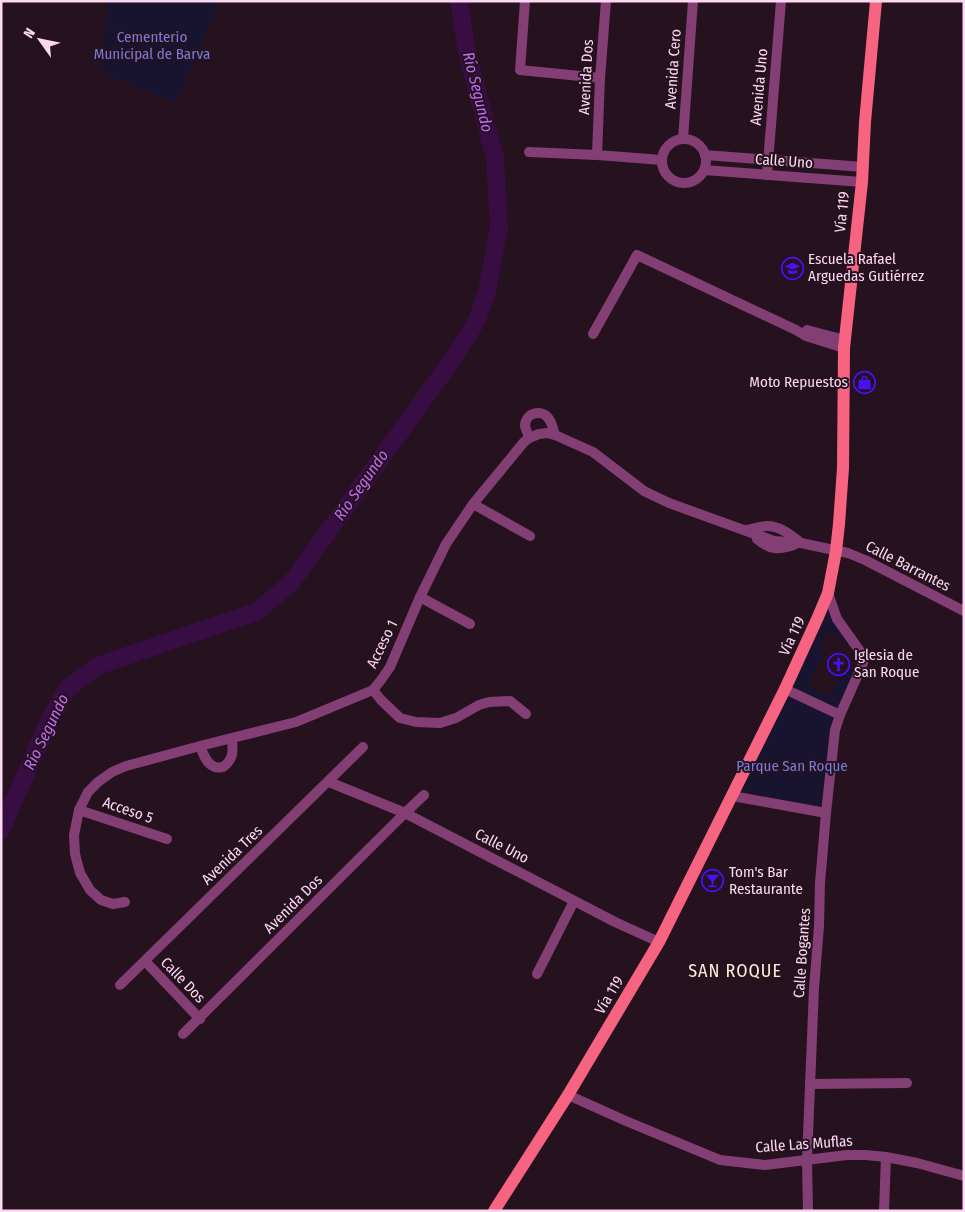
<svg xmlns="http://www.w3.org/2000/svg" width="965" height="1212" font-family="'Fira Sans Condensed',sans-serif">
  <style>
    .green { fill: #181430; fill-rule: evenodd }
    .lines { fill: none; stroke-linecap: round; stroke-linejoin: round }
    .river { stroke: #380d43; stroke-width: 18 }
    .minor { stroke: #833e74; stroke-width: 10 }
    .major { stroke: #f76482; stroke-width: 12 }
    .labels { text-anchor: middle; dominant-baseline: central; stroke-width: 4; stroke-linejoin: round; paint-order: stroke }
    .park-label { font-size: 15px; fill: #757dde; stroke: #26111f }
    .street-label { font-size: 15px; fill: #fdd8f2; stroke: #26111f }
    .poi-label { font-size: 15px; fill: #fdd8f2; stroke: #26111f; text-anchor: start }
    .water-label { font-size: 16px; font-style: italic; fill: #c46bf8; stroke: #26111f }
    .quarter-label { font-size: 18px; letter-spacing: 1px; fill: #fdedda; stroke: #26111f }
  </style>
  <rect width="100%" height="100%" fill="#26111f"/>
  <g class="green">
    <path d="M 108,1 L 220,1 L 176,103 L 100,72 Z"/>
    <path d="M 827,612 L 858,650 L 862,659 L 860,664 L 839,710 L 792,686 ZM 828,631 L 854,647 L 851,653 C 859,658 859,661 854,669 L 845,665 L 829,696 L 808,686 L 825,651 L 820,648 L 823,641 L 822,640 Z"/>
    <path d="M 789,694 L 833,715 L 820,807 L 742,791 Z"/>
  </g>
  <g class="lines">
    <path class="river" d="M 1,830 L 50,719 L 67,689 L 97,666 L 256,612 L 291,583 L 450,363 L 476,322 L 487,292 L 499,227 L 495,158 L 467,52 L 459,1"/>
    <g class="minor">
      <path d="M 525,1 L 520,70 L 600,78"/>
      <path d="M 683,139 L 693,1"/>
      <circle cx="684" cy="161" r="22"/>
      <path d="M 529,152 L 597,155 L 662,160"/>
      <path d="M 597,155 L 600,78 L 606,1"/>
      <path d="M 705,155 L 863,167"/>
      <path d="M 704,170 L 862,182"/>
      <path d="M 767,175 L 781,1"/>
      <path d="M 807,330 L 845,340"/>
      <path d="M 593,334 L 637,255 L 796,330 L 806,336 L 844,348"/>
      <path d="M 529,438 C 528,434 526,430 525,426 C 525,413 542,408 549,419 C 552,423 553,429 555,435"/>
      <path d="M 473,504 L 530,536"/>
      <path d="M 746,530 C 753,529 761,526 767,526 C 780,526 791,535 801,543"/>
      <path d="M 757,539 C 770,550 778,550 794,545"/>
      <path d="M 420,597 L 470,624"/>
      <path d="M 785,689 L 840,715"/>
      <path d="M 373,690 L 381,700 L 400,718 L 416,722 L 440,723 L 456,718 L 479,705 L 489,702 L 510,701 L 526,714"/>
      <path d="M 200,746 C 203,753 206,764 215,767 C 217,768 221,767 223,767 C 234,759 233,751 232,739"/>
      <path d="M 329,782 L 405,813 L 615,922 L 659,942"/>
      <path d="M 732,796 L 826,813"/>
      <path d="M 79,810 L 167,839"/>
      <path d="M 125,902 L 113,904 L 101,900 L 90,890 L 80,873 L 75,854 L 74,835 L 79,810 L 88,792 L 98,782 L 112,772 L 126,766 L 200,746 L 296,722 L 373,690 L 381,680 L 390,667 L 420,597 L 446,544 L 473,504 L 524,442 L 529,438 L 539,434 L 547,433 L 555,435 L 593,452 L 644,491 L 669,503 L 774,541 L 801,543 L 848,553 L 865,560 L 964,611"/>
      <path d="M 145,961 L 200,1019"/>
      <path d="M 537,974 L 574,901"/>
      <path d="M 120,985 L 363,747"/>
      <path d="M 183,1034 L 405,813 L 424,795"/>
      <path d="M 810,1084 L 907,1083"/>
      <path d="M 568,1095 L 626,1121 L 720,1160 L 765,1165 L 847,1155 L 866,1155 L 886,1157 L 917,1163 L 964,1176"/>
      <path d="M 808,1211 L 807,1160 L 814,988 L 819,926 L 820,883 L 826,813 L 835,730 L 840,715 L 863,663 L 862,654 L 837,619 L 828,593"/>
      <path d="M 884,1211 L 886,1157"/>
    </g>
    <path class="major" d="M 494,1211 L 568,1095 L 659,942 L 785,689 L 818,617 L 828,593 L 836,551 L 839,524 L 843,468 L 844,348 L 862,182 L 865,122 L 876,1"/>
  </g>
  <defs>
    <symbol id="school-ring" viewBox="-11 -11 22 22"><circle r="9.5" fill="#26111f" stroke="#4c0ef3" stroke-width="1.5"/><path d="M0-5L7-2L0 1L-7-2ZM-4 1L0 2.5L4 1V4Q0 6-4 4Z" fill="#4c0ef3"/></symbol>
    <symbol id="shop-ring" viewBox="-11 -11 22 22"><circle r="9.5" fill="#26111f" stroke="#4c0ef3" stroke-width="1.5"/><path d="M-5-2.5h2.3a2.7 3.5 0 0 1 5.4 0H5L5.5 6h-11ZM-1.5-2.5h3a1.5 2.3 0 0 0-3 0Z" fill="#4c0ef3"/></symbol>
    <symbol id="church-ring" viewBox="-11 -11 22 22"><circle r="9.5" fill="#26111f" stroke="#4c0ef3" stroke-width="1.5"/><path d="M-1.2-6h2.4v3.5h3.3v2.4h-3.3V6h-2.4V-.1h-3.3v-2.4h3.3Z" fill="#4c0ef3"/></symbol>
    <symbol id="bar-ring" viewBox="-11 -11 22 22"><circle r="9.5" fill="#26111f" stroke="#4c0ef3" stroke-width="1.5"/><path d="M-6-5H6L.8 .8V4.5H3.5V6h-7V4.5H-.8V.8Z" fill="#4c0ef3"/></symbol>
  </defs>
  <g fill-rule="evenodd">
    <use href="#school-ring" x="780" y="256" width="25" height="25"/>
    <use href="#shop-ring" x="852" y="370" width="25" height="25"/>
    <use href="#church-ring" x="826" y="652" width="25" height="25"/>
    <use href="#bar-ring" x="700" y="868" width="25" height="25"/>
  </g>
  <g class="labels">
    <g class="park-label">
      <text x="152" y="37">Cementerio<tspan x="152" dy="17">Municipal de Barva</tspan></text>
      <text x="792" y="766">Parque San Roque</text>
    </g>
    <g class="street-label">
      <text transform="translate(673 69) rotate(-86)">Avenida Cero</text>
      <text transform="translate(586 77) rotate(-87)">Avenida Dos</text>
      <text transform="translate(759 87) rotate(-85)">Avenida Uno</text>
      <text transform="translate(784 161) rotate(4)">Calle Uno</text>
      <text transform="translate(842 212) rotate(-84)">Vía 119</text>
      <text transform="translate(908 566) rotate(27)">Calle Barrantes</text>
      <text transform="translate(792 636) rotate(-65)">Vía 119</text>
      <text transform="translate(382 644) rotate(-64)">Acceso 1</text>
      <text transform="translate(128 810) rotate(19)">Acceso 5</text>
      <text transform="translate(502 846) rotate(27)">Calle Uno</text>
      <text transform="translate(232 855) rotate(-44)">Avenida Tres</text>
      <text transform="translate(293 904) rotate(-45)">Avenida Dos</text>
      <text transform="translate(802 953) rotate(-86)">Calle Bogantes</text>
      <text transform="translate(183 980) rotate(46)">Calle Dos</text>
      <text transform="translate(609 995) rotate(-59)">Vía 119</text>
      <text transform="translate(804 1144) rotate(-4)">Calle Las Muflas</text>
    </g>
    <g class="poi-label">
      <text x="808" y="259">Escuela Rafael<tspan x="808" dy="17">Arguedas Gutiérrez</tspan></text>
      <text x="848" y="382" text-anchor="end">Moto Repuestos</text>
      <text x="854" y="655">Iglesia de<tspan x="854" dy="17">San Roque</tspan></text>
      <text x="729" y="872">Tom's Bar<tspan x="729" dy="17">Restaurante</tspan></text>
    </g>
    <g class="water-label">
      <text transform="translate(478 92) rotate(76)">Río Segundo</text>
      <text transform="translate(361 485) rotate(-55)">Río Segundo</text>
      <text transform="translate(46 732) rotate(-64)">Río Segundo</text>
    </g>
    <g class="quarter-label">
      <text x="735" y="971">SAN ROQUE</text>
    </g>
  </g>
  <rect width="965" height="1212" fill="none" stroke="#fdd8f2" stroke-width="5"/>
  <g transform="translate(40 40) rotate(303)" stroke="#26111f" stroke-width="4" paint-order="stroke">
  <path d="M0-4L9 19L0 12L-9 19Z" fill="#fdd8f2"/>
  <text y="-8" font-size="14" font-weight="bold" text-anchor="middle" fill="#fdd8f2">N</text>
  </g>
</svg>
